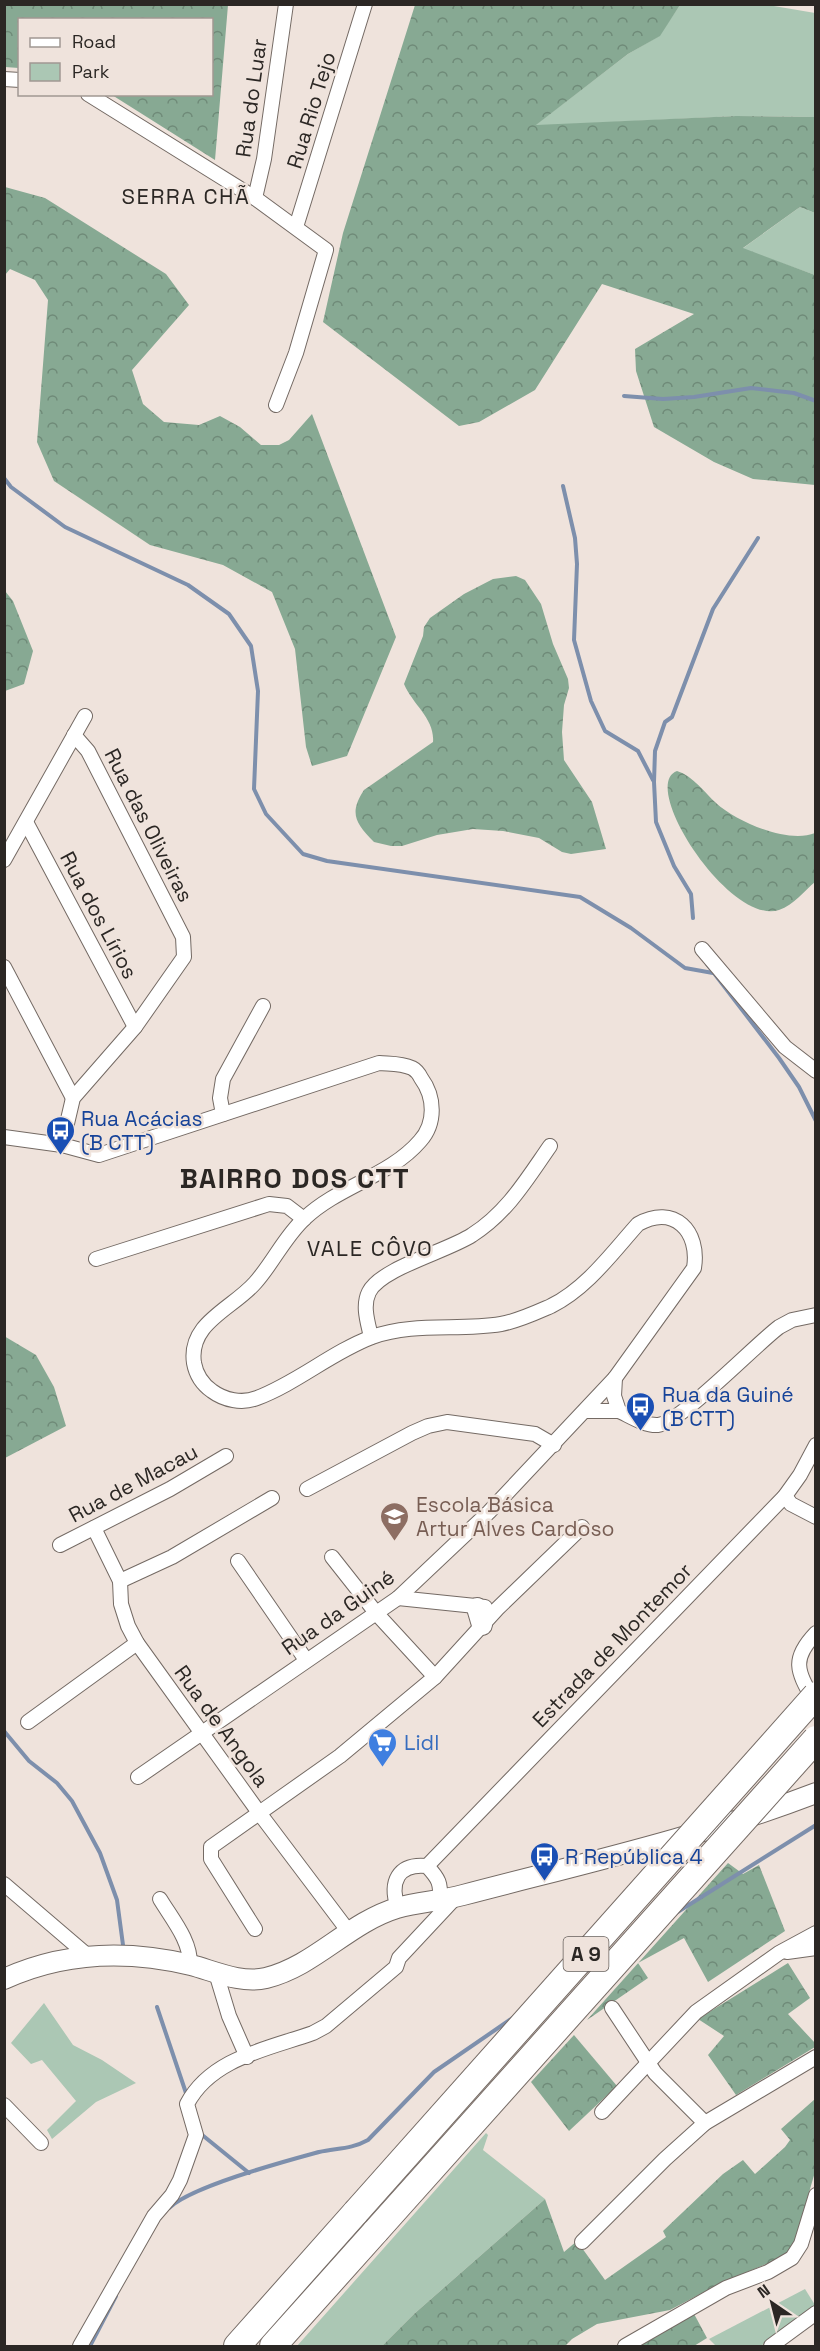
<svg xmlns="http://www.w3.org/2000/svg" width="820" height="2351" font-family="'Space Grotesk',sans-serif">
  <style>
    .green { fill: #abc7b4 }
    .forest { fill: url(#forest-crowns) }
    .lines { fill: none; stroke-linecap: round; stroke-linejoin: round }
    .stream { stroke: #7d8fac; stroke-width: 4 }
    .street-casing { stroke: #746a64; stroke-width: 16 }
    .secondary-casing { stroke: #746a64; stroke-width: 22 }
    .highway-casing { stroke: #746a64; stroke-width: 28 }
    .street { stroke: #fff; stroke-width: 14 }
    .secondary { stroke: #fff; stroke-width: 20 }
    .highway { stroke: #fff; stroke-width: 26 }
    .highway-bridge-casing { stroke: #746a64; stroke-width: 28; stroke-linecap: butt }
    .highway-bridge { stroke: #fff; stroke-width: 26 }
    .labels { text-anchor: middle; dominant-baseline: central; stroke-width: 5; stroke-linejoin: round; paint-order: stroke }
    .shield { fill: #efe3dc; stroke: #665f5b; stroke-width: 1.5 }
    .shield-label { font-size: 20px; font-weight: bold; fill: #2b2724 }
    .street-label { font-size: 21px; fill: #2b2724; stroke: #efe3dc }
    .transit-label { font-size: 21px; fill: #164399; stroke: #efe3dc; text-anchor: start }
    .education-label { font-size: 21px; fill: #785e54; stroke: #efe3dc; text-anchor: start }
    .shop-label { font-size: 21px; fill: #366cbe; stroke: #efe3dc; text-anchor: start }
    .neighbourhood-label { font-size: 22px; letter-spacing: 1.5px; fill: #2b2724; stroke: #efe3dc }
    .district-label { font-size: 27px; font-weight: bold; letter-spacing: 1.5px; fill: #2b2724; stroke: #efe3dc }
  </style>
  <defs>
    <pattern id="forest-crowns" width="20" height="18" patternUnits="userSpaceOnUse" patternTransform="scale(1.5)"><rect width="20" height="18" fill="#87a993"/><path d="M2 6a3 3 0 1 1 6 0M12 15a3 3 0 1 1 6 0" fill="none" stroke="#6f8a78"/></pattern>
  </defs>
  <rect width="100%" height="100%" fill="#efe3dc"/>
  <g class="green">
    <path d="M 680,5 L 768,5 L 815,13 L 815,117 L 736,116 L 534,126 L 628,54 L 659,36 Z"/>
    <path d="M 800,207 L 815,213 L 815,275 L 742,249 Z"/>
    <path d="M 44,2003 L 73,2045 L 102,2060 L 136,2083 L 96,2102 L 52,2139 L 47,2130 L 76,2101 L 42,2060 L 31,2064 L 11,2043 Z"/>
    <path d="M 486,2133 L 488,2135 L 483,2150 L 545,2199 L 414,2314 L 382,2346 L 297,2346 Z"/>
    <path d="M 805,2289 L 815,2305 L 761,2346 L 716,2346 L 709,2339 Z"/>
  </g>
  <g class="forest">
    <path d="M 4,5 L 228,5 L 215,160 L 112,95 L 212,94 L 212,20 L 20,20 L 19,68 L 5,67 Z"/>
    <path d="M 415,5 L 680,5 L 660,36 L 628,54 L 536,125 L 736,116 L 815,117 L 815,213 L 800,207 L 743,248 L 815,275 L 815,485 L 753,479 L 714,462 L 654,427 L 636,371 L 635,349 L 694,314 L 602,284 L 535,390 L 479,422 L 459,426 L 323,322 L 343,233 Z"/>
    <path d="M 5,187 L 45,198 L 166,274 L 189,305 L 132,370 L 143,404 L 164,422 L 199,425 L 220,416 L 240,427 L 261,445 L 279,445 L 289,440 L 312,414 L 396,637 L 347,756 L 312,766 L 306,747 L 295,649 L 272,592 L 223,565 L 150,545 L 54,481 L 37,442 L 48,300 L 35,280 L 10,269 L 5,275 Z"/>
    <path d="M 516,576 L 525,580 L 541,604 L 553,644 L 568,679 L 569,688 L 564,705 L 562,732 L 564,760 L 592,802 L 606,849 L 571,854 L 562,852 L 539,838 L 503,831 L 473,829 L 437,835 L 402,846 L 391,846 L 374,842 C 355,823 349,813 364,790 L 433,742 C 435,719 413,705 404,684 L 423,636 L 424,627 L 430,618 L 464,594 L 493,579 Z"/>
    <path d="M 5,591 L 13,601 L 33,651 L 24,684 L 5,691 Z"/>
    <path d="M 677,771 C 693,776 704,792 716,803 C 737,822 788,844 815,833 L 815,882 C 804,891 794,905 779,910 C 730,926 638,785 677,771 Z"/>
    <path d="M 4,1336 L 36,1355 L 54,1387 L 66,1426 L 5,1458 Z"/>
    <path d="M 728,1863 L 743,1874 L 759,1865 L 785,1931 L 708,1982 L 684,1938 L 638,1963 L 648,1978 L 587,2020 Z"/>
    <path d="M 788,1963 L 810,1998 L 788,2014 L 815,2043 L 815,2047 L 736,2095 L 708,2055 L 724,2036 L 698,2019 Z"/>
    <path d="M 574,2035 L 617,2086 L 569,2131 L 531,2082 Z"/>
    <path d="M 815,2099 L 815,2172 L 793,2247 L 789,2251 L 776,2260 L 723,2282 L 670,2310 L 597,2324 L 572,2339 L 565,2346 L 382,2346 L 414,2314 L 545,2199 L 564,2252 L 577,2241 L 605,2280 L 666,2237 L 663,2231 L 723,2174 L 743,2160 L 755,2174 L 785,2147 L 790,2140 L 781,2129 Z"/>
    <path d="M 693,2312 L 707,2338 L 694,2346 L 637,2346 Z"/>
  </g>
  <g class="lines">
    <g class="stream">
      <path d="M 624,396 L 663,399 L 694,397 L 751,388 L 794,393 L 816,401"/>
      <path d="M 4,478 L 11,487 L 65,527 L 188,585 L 229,614 L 251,646 L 258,691 L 254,789 L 266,814 L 303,854 L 327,861 L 580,897 L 631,928 L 685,968 L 713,973"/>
      <path d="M 563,486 L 575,538 L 577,564 L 574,640 L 591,701 L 605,731 L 638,751 L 653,780"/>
      <path d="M 693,918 L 691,894 L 674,866 L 656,822 L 654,782 L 655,751 L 665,722 L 672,717 L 713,609 L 758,538"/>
      <path d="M 707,964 L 779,1058 L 799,1087 L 816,1121"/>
      <path d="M 4,1731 L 29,1761 L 57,1783 L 72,1801 L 100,1853 L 117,1900 L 123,1945"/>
      <path d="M 676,1913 L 816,1825"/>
      <path d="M 586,1971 L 602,1961"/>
      <path d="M 157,2007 L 187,2096"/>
      <path d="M 201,2134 L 249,2173"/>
      <path d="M 169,2208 C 192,2186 286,2161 319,2152 C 337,2148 352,2149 368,2140 L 434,2072 L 514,2017"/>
      <path d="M 90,2346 L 116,2296"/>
    </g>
    <defs>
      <g id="street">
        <path d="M 4,79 L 20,80"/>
        <path d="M 88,94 L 255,198 L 326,250 L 296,353 L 276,405"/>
        <path d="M 255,198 L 264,159 L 286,4"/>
        <path d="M 296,227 L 365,4"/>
        <path d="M 26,822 L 135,1027"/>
        <path d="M 4,860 L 85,716"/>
        <path d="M 702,949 L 785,1047 L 816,1071"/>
        <path d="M 4,967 L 73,1098"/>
        <path d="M 223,1114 L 220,1098 L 223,1079 L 263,1006"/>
        <path d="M 4,1137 L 62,1145 L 99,1155 L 379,1063 C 390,1064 401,1063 412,1068 C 416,1070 419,1074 421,1078 C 435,1097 436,1123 420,1141 C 390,1176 339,1186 305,1218 C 285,1236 273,1263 255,1283 C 232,1309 188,1323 194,1363 C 196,1374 202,1384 212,1391 C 224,1400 242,1404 257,1398 C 297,1383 332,1352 372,1337 C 414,1322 458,1331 501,1324 C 518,1321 535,1313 551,1306 C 587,1288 612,1253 638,1224 C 674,1204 700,1231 694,1268 L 615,1378 L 614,1396 L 619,1411 C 630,1416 645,1426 658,1425 C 680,1423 755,1345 779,1327 L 792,1320 L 816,1315"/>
        <path d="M 62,1145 L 73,1098 L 135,1027 L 184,957 L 183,937 L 88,751 L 74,735"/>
        <path d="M 96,1259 L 269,1204 L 287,1206 L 304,1219"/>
        <path d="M 371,1337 C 368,1323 362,1306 369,1292 C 381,1268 448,1251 472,1235 C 507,1213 527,1179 550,1146"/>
        <path d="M 585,1411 L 619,1411"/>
        <path d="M 307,1489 L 412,1433 L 428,1426 L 447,1422 L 535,1434 L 554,1445"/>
        <path d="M 785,1496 L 791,1504 L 816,1517"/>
        <path d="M 94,1528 L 120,1581 L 121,1604 L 128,1626 L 137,1643 L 260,1814 L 349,1932"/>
        <path d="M 60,1545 L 170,1489 L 226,1456"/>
        <path d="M 332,1557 L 377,1614 L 435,1677"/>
        <path d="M 238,1561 L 306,1660"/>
        <path d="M 120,1581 L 172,1557 L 272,1498"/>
        <path d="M 398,1598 L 485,1607"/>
        <path d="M 814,1701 C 798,1672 790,1660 816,1633"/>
        <path d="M 28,1722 L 137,1643"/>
        <path d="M 138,1777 L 398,1598 L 489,1512 L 615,1378"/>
        <path d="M 427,1866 L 785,1496 L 800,1475 L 816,1445"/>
        <path d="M 4,1884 L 87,1955"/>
        <path d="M 160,1899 C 172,1919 191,1941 190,1965"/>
        <path d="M 398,1908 C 389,1882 398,1863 427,1866 C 439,1879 441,1883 440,1901"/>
        <path d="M 255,1929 L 211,1859 L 211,1847 L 340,1756 L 435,1677 L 497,1609 L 582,1527"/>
        <path d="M 787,1952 L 816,1948"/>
        <path d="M 216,1973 L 229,2016 L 247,2057"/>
        <path d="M 612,2008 L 655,2073 L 705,2123"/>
        <path d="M 4,2105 L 41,2143"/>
        <path d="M 602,2112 L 696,2012 L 779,1953 L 816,1933"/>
        <path d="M 582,2242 L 665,2159 L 705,2123 L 816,2057"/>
        <path d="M 80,2346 L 154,2216 L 172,2195 L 180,2180 L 196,2135 L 187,2104 C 211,2058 268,2049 313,2033 L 326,2026 L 396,1967 L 399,1958 L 456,1897"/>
        <path d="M 625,2346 L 726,2288 L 768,2272 L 792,2258 L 801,2244 L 816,2195"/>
        <path d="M 771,2346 L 816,2313"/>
      </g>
      <g id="secondary">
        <path d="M 477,1608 L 482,1625"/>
        <path d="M 4,1979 C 63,1952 128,1950 191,1965 C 214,1971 241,1984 266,1978 C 315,1966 348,1923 397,1908 C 418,1902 441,1901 463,1895 C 581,1864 701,1837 816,1793"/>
      </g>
      <g id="highway">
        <path d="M 237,2346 L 356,2212"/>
        <path d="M 273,2346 L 376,2231"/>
      </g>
    </defs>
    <use href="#street" class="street-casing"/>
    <use href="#secondary" class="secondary-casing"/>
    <use href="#highway" class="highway-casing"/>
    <use href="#street" class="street"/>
    <use href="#secondary" class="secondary"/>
    <use href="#highway" class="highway"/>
    <defs>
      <g id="highway-bridge">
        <path d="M 356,2212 L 816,1695"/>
        <path d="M 376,2231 L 816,1739"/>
      </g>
    </defs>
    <use href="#highway-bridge" class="highway-bridge-casing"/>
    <use href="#highway-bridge" class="highway-bridge"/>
  </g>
  <defs>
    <symbol id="bus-pin" viewBox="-11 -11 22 30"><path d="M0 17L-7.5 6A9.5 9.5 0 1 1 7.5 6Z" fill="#1a4fb4" stroke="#efe3dc"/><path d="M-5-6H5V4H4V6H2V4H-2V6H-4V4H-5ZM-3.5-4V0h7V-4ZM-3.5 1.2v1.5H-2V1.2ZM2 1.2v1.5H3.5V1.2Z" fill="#fff"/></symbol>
    <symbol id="school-pin" viewBox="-11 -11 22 30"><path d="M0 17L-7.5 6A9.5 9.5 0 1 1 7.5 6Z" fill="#8d6e63" stroke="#efe3dc"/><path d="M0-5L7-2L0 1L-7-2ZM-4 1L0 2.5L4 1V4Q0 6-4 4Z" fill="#fff"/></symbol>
    <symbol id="supermarket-pin" viewBox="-11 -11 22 30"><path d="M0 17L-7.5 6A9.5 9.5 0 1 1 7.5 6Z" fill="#3f7fe0" stroke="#efe3dc"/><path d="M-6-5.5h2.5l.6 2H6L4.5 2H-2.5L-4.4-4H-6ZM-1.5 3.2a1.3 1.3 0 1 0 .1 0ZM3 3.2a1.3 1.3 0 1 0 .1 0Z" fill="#fff"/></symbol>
  </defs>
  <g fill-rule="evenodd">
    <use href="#bus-pin" x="44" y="1114" width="33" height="45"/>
    <use href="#bus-pin" x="624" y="1390" width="33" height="45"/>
    <use href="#school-pin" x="378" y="1500" width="33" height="45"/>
    <use href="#supermarket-pin" x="366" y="1726" width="33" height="45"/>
    <use href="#bus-pin" x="528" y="1840" width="33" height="45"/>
  </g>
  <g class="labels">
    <rect class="shield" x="563.5" y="1937" width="45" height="34" rx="4.5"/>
    <g class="shield-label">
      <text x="586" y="1954">A 9</text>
    </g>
    <g class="street-label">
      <text transform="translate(251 98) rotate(-82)">Rua do Luar</text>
      <text transform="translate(311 110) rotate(-73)">Rua Rio Tejo</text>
      <text transform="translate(149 825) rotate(63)">Rua das Oliveiras</text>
      <text transform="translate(99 915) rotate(62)">Rua dos Lírios</text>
      <text transform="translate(133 1483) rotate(-28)">Rua de Macau</text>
      <text transform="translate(338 1612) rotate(-35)">Rua da Guiné</text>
      <text transform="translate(612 1645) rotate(-46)">Estrada de Montemor</text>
      <text transform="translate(222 1726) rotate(54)">Rua de Angola</text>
    </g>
    <g class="transit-label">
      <text x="81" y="1118">Rua Acácias<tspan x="81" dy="24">(B CTT)</tspan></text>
      <text x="662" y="1394">Rua da Guiné<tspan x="662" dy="24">(B CTT)</tspan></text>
      <text x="565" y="1856">R República 4</text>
    </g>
    <g class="education-label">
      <text x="416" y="1504">Escola Básica<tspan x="416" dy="24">Artur Alves Cardoso</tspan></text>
    </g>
    <g class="shop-label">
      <text x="404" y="1742">Lidl</text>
    </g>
    <g class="neighbourhood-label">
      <text x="186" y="196">SERRA CHÃ</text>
      <text x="370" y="1248">VALE CÔVO</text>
    </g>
    <g class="district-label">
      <text x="295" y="1178">BAIRRO DOS CTT</text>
    </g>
  </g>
  <rect width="820" height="2351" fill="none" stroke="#2b2724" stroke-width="12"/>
  <rect x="18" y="18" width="195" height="78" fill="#efe3dc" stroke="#a19892" stroke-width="1.5"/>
  <rect x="30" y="38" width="30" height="9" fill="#ffffff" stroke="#a19892" stroke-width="1.5"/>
  <text x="72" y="48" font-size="18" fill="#2b2724">Road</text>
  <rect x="30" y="63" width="30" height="18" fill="#abc7b4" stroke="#a19892" stroke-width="1.5"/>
  <text x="72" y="78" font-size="18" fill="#2b2724">Park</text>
  <g transform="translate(772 2303) rotate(325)" stroke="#efe3dc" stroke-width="4.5" paint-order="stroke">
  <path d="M0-4.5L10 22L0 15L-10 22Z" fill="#2b2724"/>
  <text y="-9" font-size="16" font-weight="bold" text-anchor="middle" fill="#2b2724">N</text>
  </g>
</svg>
